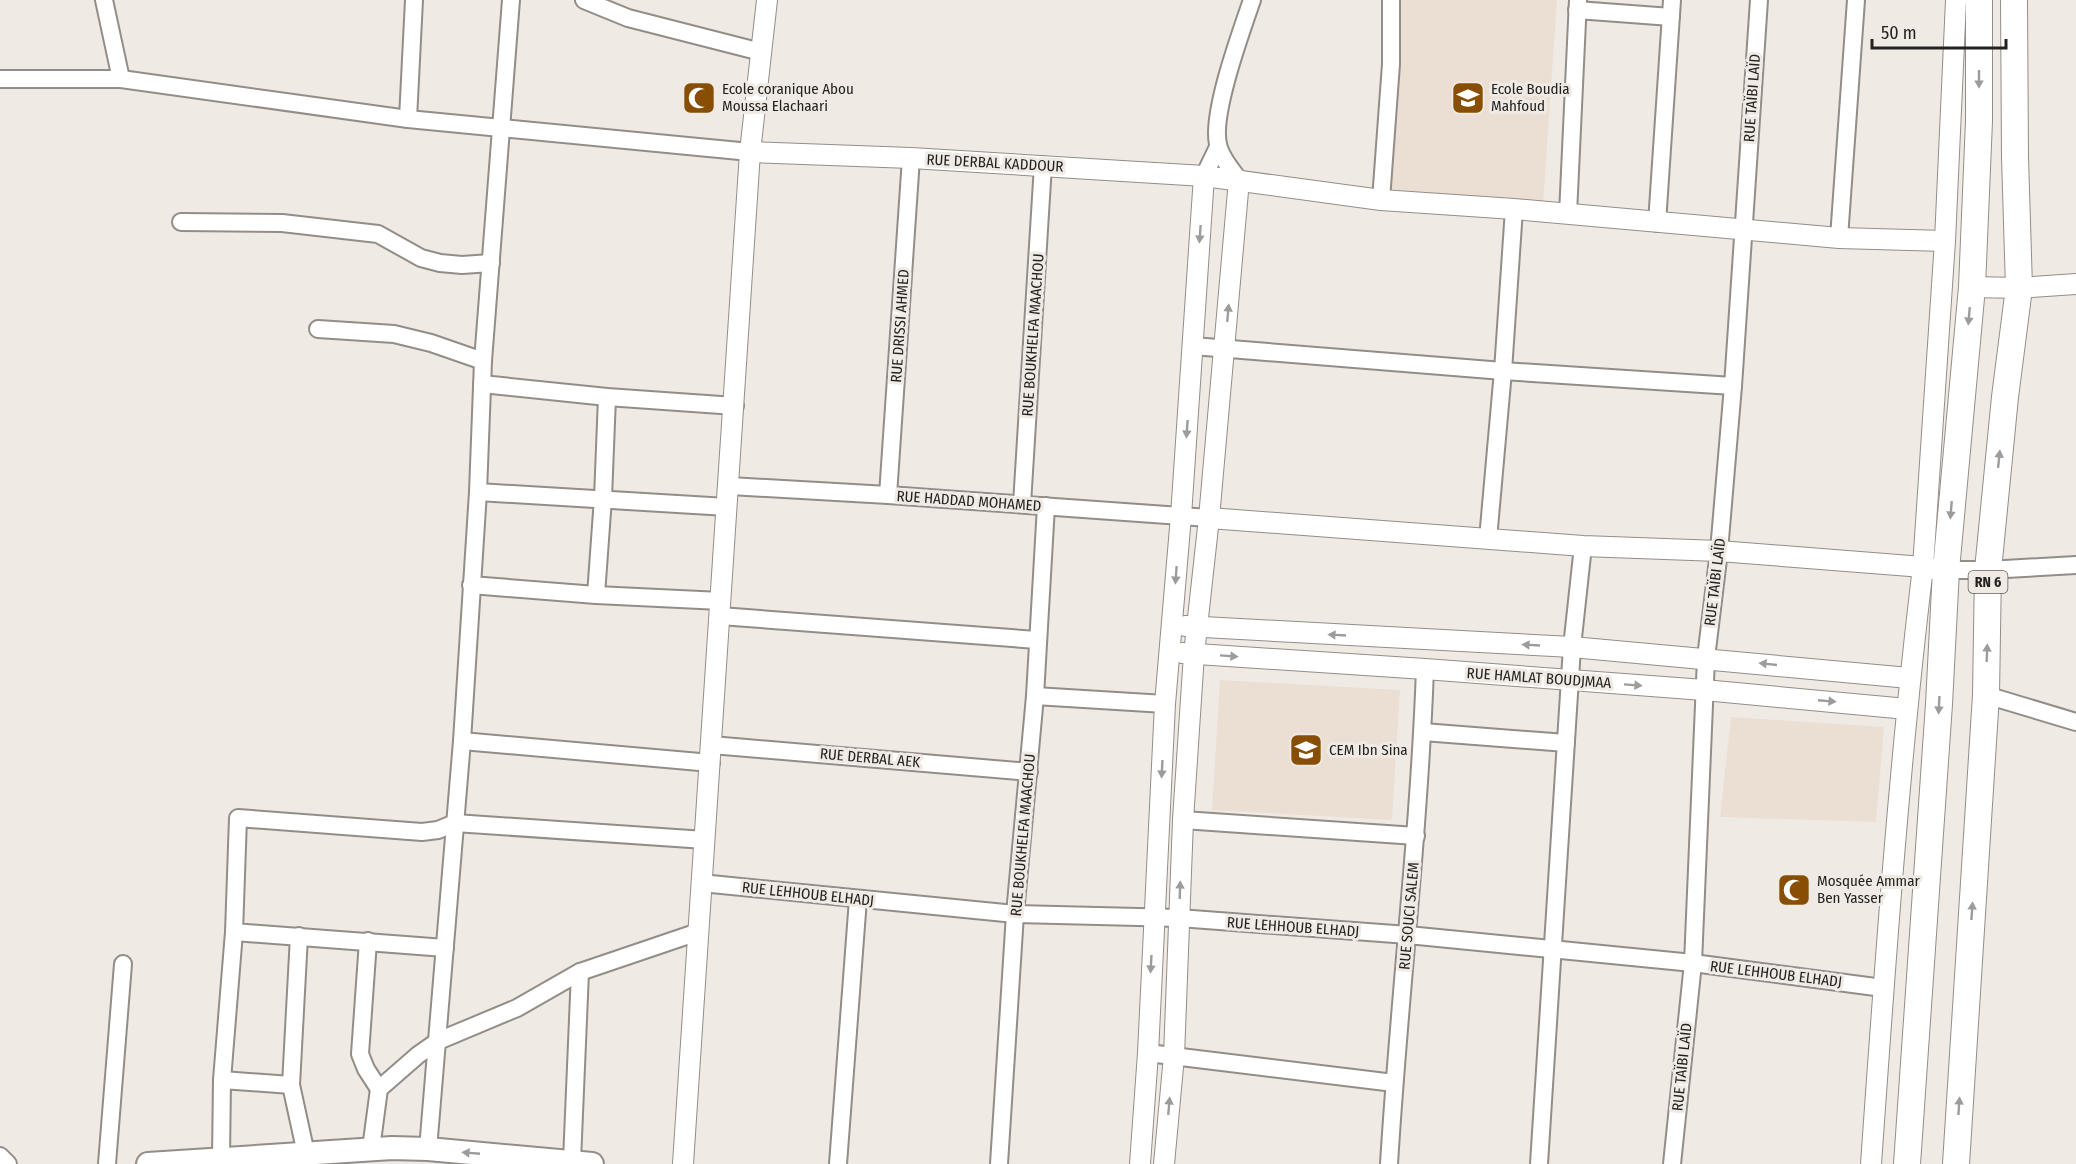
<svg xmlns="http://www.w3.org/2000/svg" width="2076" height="1164" font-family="'Fira Sans Condensed',sans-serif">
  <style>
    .built { fill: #ebdfd4 }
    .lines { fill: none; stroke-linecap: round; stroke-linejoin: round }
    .minor-casing { stroke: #938d88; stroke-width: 20 }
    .tertiary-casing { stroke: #938d88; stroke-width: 22 }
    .secondary-casing { stroke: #938d88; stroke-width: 26 }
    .primary-casing { stroke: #938d88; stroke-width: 28 }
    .minor { stroke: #fff; stroke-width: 16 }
    .tertiary { stroke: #fff; stroke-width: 20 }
    .secondary { stroke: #fff; stroke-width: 22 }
    .primary { stroke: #fff; stroke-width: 26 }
    .oneway { fill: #9c9c9b }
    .labels { text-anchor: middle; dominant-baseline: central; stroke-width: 6; stroke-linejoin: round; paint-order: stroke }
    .shield { fill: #f0eae5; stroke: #615e5b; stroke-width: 1.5 }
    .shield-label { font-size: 14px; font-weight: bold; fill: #242220 }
    .poi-label { font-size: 15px; fill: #242220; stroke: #f0eae5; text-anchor: start }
    .street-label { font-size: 15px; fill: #242220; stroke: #f0eae5 }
  </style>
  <rect width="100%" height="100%" fill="#f0eae5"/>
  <g class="built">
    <path d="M 1393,0 L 1557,0 L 1543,205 L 1381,196 Z"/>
    <path d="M 1220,680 L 1400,690 L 1392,820 L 1212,810 Z"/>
    <path d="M 1731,717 L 1884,727 L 1876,822 L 1720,817 Z"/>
  </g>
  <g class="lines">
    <defs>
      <g id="minor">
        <path d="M 104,0 L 121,79"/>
        <path d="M 584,0 L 628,18 L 761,52"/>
        <path d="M 1577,10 L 1671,17"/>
        <path d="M 0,79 L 121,79 L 408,119 L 750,152"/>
        <path d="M 408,119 L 414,0"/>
        <path d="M 1204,176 L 1218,147"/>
        <path d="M 1239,180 C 1232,170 1220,157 1218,144 C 1211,114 1241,32 1252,0"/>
        <path d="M 1381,200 L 1391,64 L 1391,0"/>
        <path d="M 1568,214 L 1578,0"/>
        <path d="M 181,222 L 282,223 L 378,234 L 421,258 L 440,263 L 462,265 L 491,263"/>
        <path d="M 1657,223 L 1672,0"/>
        <path d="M 1839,238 L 1856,0"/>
        <path d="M 318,329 L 394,334 L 431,343 L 483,361"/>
        <path d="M 1193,346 L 1503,371 L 1733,386"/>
        <path d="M 482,384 L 607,397 L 735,406"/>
        <path d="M 730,486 L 888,495 L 1209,518"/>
        <path d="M 478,492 L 727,507"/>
        <path d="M 888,495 L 911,158"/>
        <path d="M 1022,504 L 1043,165"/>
        <path d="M 1488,539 L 1503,371 L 1514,209"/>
        <path d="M 1946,570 L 1988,570 L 2076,565"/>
        <path d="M 471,585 L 596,595 L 721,601"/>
        <path d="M 596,595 L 603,498 L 607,397"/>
        <path d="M 720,616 L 1037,640"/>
        <path d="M 1986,695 L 2076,722"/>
        <path d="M 1035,696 L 1165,704"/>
        <path d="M 1423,732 L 1566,743"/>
        <path d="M 462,741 L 711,763"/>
        <path d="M 712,745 L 1029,772"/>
        <path d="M 1183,820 L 1416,836"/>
        <path d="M 701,883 L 1015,914 L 1179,918 L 1408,935 L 1693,963 L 1883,988"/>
        <path d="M 368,941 L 360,1054 L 366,1069 L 379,1089"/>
        <path d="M 445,948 L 234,932 L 238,818 L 422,832 L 438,830 L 455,823 L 705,840"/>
        <path d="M 1148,1053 L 1394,1083"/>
        <path d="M 222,1080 L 291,1085 L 299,936"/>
        <path d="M 291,1085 L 308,1163"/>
        <path d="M 371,1149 L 379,1089 L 418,1055 L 438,1041 L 517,1008 L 580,972 L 698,932"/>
        <path d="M 428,1149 L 462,741 L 478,492 L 483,361 L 511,0"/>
        <path d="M 0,1156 L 8,1164"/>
        <path d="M 221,1158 L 222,1080 L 234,932"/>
        <path d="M 572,1161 L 580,972"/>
        <path d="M 107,1164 L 123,964"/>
        <path d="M 838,1164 L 858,899"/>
        <path d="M 999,1164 L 1015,914 L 1035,696 L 1046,506"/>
        <path d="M 1389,1164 C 1399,999 1419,834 1425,669"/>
        <path d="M 1539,1164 L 1572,647 L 1583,546"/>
        <path d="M 1672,1164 L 1693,963 L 1706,658 L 1719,551 L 1733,386 L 1759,0"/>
      </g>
      <g id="tertiary">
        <path d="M 750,152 L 911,158 L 1204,176 L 1381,200 L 1514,209 L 1839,238 L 1945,241"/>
        <path d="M 1972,287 L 2019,288 L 2076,284"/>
        <path d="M 1209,518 L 1583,546 L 1719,551 L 1923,567 L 1945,241 L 1956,0"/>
        <path d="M 1185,626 L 1572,647 L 1909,678"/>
        <path d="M 1182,653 L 1425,669 L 1704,690 L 1907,709"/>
        <path d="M 683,1164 L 750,152 L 767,0"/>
        <path d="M 1140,1164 L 1148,1053 L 1165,704 L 1181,516 L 1204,176"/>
        <path d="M 1164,1164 L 1174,1056 L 1183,820 L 1194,654 L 1209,518 L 1239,180"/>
        <path d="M 1871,1164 C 1885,965 1899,765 1923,567 L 1934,569"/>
      </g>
      <path id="secondary" d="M 148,1164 L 392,1148 L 428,1149 L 592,1164"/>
      <g id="primary">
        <path d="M 1907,1164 L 1939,704 L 1946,570 L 1972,287 L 1979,121 L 1979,0"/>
        <path d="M 1956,1164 L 1986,695 L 1988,570 L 2005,397 L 2019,288 L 2015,157 L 2014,0"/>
      </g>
    </defs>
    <use href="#minor" class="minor-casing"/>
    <use href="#tertiary" class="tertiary-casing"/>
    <use href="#secondary" class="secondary-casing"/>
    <use href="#primary" class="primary-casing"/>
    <use href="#minor" class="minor"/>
    <use href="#tertiary" class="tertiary"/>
    <use href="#secondary" class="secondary"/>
    <use href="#primary" class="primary"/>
  </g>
  <defs><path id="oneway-solid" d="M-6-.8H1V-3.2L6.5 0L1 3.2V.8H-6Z" transform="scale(1.5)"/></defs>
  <g class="oneway">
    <use href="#oneway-solid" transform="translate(1979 79) rotate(90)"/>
    <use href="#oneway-solid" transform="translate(1200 234) rotate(94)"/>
    <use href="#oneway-solid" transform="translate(1228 313) rotate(-85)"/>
    <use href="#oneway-solid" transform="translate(1969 316) rotate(95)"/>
    <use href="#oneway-solid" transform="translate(1187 429) rotate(94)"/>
    <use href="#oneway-solid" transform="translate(1999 459) rotate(-84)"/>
    <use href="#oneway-solid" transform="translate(1951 510) rotate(95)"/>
    <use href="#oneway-solid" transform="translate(1176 575) rotate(94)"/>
    <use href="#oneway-solid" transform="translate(1337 635) rotate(-177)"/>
    <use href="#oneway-solid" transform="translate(1531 645) rotate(-177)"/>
    <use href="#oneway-solid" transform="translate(1987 653) rotate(-88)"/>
    <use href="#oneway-solid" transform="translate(1229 656) rotate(4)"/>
    <use href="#oneway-solid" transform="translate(1768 664) rotate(-174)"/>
    <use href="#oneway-solid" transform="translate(1633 685) rotate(4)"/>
    <use href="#oneway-solid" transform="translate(1827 701) rotate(5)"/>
    <use href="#oneway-solid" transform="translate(1939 705) rotate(93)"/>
    <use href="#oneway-solid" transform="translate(1162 769) rotate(93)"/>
    <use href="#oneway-solid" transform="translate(1180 890) rotate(-88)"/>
    <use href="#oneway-solid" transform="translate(1972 911) rotate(-86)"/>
    <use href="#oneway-solid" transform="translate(1151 964) rotate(93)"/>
    <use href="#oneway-solid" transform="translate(1169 1106) rotate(-85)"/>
    <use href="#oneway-solid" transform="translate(1959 1106) rotate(-86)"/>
    <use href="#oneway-solid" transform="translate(471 1153) rotate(-175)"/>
  </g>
  <defs>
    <symbol id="mosque-square" viewBox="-11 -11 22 22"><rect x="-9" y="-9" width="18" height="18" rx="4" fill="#884f04" stroke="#f0eae5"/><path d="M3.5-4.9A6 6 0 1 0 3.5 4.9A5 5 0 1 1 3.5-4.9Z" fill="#fff"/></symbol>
    <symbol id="school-square" viewBox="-11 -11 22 22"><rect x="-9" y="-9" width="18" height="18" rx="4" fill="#884f04" stroke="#f0eae5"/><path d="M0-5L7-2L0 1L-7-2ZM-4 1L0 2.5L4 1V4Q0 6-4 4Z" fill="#fff"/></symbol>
  </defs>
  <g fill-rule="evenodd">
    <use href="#mosque-square" x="680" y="79" width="38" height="38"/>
    <use href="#school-square" x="1449" y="79" width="38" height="38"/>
    <use href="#school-square" x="1287" y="731" width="38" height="38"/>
    <use href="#mosque-square" x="1775" y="871" width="38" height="38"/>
  </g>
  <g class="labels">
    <rect class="shield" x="1968.5" y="571" width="39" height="22" rx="4.5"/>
    <g class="shield-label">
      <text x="1988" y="582">RN 6</text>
    </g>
    <g class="poi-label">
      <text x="722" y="89">Ecole coranique Abou<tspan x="722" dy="17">Moussa Elachaari</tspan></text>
      <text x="1491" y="89">Ecole Boudia<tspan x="1491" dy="17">Mahfoud</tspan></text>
      <text x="1329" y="750">CEM Ibn Sina</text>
      <text x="1817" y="881">Mosquée Ammar<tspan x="1817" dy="17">Ben Yasser</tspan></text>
    </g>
    <g class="street-label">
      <text transform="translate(1752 98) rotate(-86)">RUE TAÏBI LAÏD</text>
      <text transform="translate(995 163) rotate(3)">RUE DERBAL KADDOUR</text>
      <text transform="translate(900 326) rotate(-86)">RUE DRISSI AHMED</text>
      <text transform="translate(1033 335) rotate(-86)">RUE BOUKHELFA MAACHOU</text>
      <text transform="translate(969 501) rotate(4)">RUE HADDAD MOHAMED</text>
      <text transform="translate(1715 582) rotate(-83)">RUE TAÏBI LAÏD</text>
      <text transform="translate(1539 678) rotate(4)">RUE HAMLAT BOUDJMAA</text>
      <text transform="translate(870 758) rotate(5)">RUE DERBAL AEK</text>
      <text transform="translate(1023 835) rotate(-85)">RUE BOUKHELFA MAACHOU</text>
      <text transform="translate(808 894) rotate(6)">RUE LEHHOUB ELHADJ</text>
      <text transform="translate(1409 916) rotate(-85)">RUE SOUCI SALEM</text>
      <text transform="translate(1293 927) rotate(4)">RUE LEHHOUB ELHADJ</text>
      <text transform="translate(1776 974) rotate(7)">RUE LEHHOUB ELHADJ</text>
      <text transform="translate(1682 1067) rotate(-84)">RUE TAÏBI LAÏD</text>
    </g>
  </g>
  <path d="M1872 39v9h134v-9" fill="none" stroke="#242220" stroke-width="3"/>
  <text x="1881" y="39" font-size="18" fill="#242220" stroke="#f0eae5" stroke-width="4.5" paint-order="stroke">50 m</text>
</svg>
